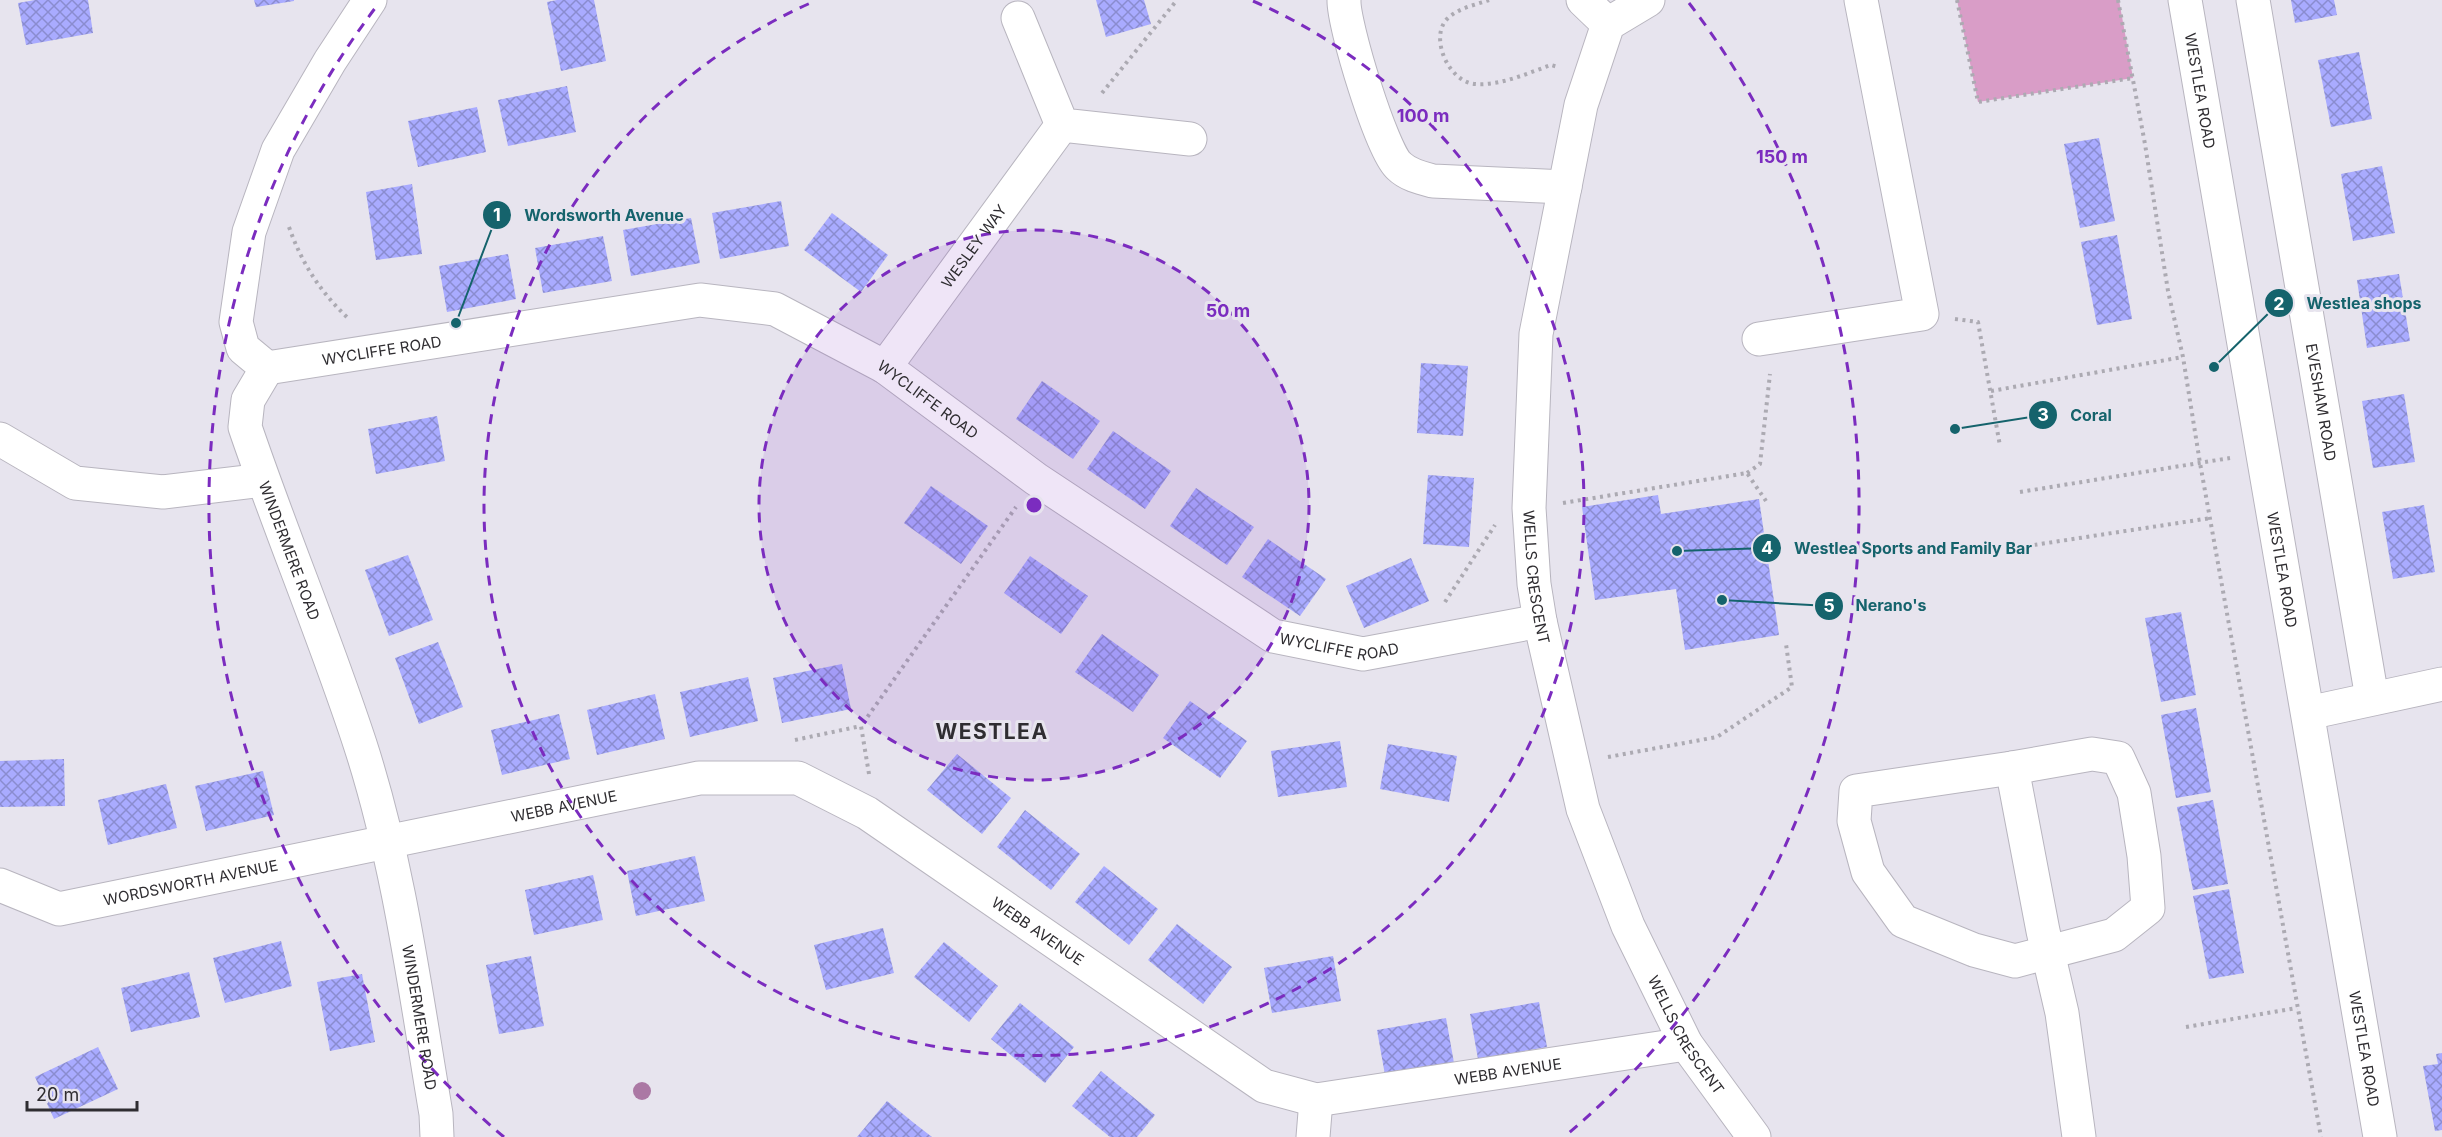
<svg xmlns="http://www.w3.org/2000/svg" width="2442" height="1137" font-family="Inter,sans-serif">
  <style>
    .green { fill: #d99dc7 }
    .building { fill: url(#building-cross-hatch) }
    .lines { fill: none; stroke-linecap: round; stroke-linejoin: round }
    .minor-casing { stroke: #b8b5bf; stroke-width: 35 }
    .major-casing { stroke: #b8b5bf; stroke-width: 35 }
    .path { stroke: #acaab2; stroke-width: 4; stroke-dasharray: 3 4.5; stroke-linecap: butt }
    .minor { stroke: #fff; stroke-width: 33 }
    .major { stroke: #fff; stroke-width: 33 }
    .tree { fill: #ab78a4 }
    .ring { fill: none; stroke: #7b2cbf; stroke-width: 3; stroke-dasharray: 10 8 }
    .labels { text-anchor: middle; dominant-baseline: central; stroke-width: 6; stroke-linejoin: round; paint-order: stroke }
    .street-label { font-size: 15px; fill: #2f2d31; stroke: #e7e4ee }
    .district-label { font-size: 21px; font-weight: bold; letter-spacing: 1.5px; fill: #2f2d31; stroke: #e7e4ee }
    .centre { fill: #7b2cbf; stroke: #e7e4ee; stroke-width: 3 }
    .ring-label { font-size: 18px; text-anchor: middle; font-weight: bold; fill: #7b2cbf; stroke: #e7e4ee; stroke-width: 6; stroke-linejoin: round; paint-order: stroke }
    .leader { fill: none; stroke: #15636c; stroke-width: 2 }
    .callout-dot { fill: #15636c; stroke: #e7e4ee; stroke-width: 2 }
    .mark-label { font-size: 18px; text-anchor: middle; font-weight: bold; fill: #fff }
    .callout-label { font-size: 16px; text-anchor: middle; font-weight: bold; fill: #15636c; stroke: #e7e4ee; stroke-width: 6; stroke-linejoin: round; paint-order: stroke }
  </style>
  <defs>
    <pattern id="building-cross-hatch" width="8" height="8" patternUnits="userSpaceOnUse" patternTransform="scale(1.5)"><rect width="8" height="8" fill="#a9abff"/><path d="M0 0l8 8M0 8l8-8" fill="none" stroke="#8a8ccf"/></pattern>
  </defs>
  <rect width="100%" height="100%" fill="#e7e4ee"/>
  <path class="green" d="M 1957,0 L 2119,0 L 2133,78 L 1978,102 Z"/>
  <g class="building">
    <path d="M 35,0 L 88,0 L 93,33 L 26,45 L 18,3 Z"/>
    <path d="M 254,0 L 294,0 L 294,1 L 256,7 Z"/>
    <path d="M 557,0 L 594,0 L 606,61 L 561,71 L 547,2 Z"/>
    <path d="M 1096,0 L 1144,0 L 1151,24 L 1106,37 Z"/>
    <path d="M 2291,0 L 2334,0 L 2337,15 L 2295,23 Z"/>
    <path d="M 2359,52 L 2372,119 L 2331,127 L 2318,60 Z"/>
    <path d="M 567,86 L 576,132 L 508,146 L 498,100 Z"/>
    <path d="M 477,107 L 486,152 L 418,167 L 408,121 Z"/>
    <path d="M 2099,138 L 2115,221 L 2080,228 L 2064,144 Z"/>
    <path d="M 2382,166 L 2395,233 L 2353,241 L 2341,174 Z"/>
    <path d="M 412,184 L 422,254 L 376,260 L 366,192 Z"/>
    <path d="M 781,201 L 789,246 L 720,259 L 712,213 Z"/>
    <path d="M 832,213 L 888,255 L 861,292 L 804,250 Z"/>
    <path d="M 691,218 L 700,263 L 631,276 L 623,230 Z"/>
    <path d="M 2117,235 L 2132,319 L 2097,325 L 2081,242 Z"/>
    <path d="M 603,236 L 612,281 L 543,293 L 535,248 Z"/>
    <path d="M 508,254 L 516,299 L 447,312 L 439,266 Z"/>
    <path d="M 2399,274 L 2410,341 L 2367,348 L 2357,280 Z"/>
    <path d="M 1421,363 L 1468,366 L 1463,436 L 1417,433 Z"/>
    <path d="M 1042,381 L 1100,421 L 1073,459 L 1016,419 Z"/>
    <path d="M 2404,394 L 2415,462 L 2373,468 L 2362,401 Z"/>
    <path d="M 437,416 L 445,461 L 376,474 L 368,429 Z"/>
    <path d="M 1113,431 L 1171,471 L 1145,509 L 1087,469 Z"/>
    <path d="M 1428,475 L 1474,478 L 1469,547 L 1423,544 Z"/>
    <path d="M 931,486 L 988,526 L 961,564 L 904,523 Z"/>
    <path d="M 1196,488 L 1254,527 L 1227,565 L 1170,526 Z"/>
    <path d="M 1658,495 L 1661,514 L 1759,499 L 1779,635 L 1685,650 L 1676,589 L 1595,600 L 1582,507 Z"/>
    <path d="M 2424,505 L 2435,572 L 2393,579 L 2382,512 Z"/>
    <path d="M 1268,539 L 1326,579 L 1300,616 L 1242,577 Z"/>
    <path d="M 408,555 L 433,620 L 389,636 L 365,570 Z"/>
    <path d="M 1030,556 L 1088,596 L 1061,634 L 1004,593 Z"/>
    <path d="M 1411,558 L 1429,601 L 1364,628 L 1346,586 Z"/>
    <path d="M 2181,612 L 2196,695 L 2161,702 L 2145,618 Z"/>
    <path d="M 1102,634 L 1159,675 L 1133,712 L 1075,672 Z"/>
    <path d="M 438,642 L 463,707 L 419,724 L 395,658 Z"/>
    <path d="M 842,664 L 851,709 L 782,723 L 773,678 Z"/>
    <path d="M 748,677 L 758,721 L 690,737 L 680,692 Z"/>
    <path d="M 655,694 L 665,739 L 597,755 L 587,710 Z"/>
    <path d="M 1190,701 L 1247,741 L 1220,778 L 1163,738 Z"/>
    <path d="M 2196,708 L 2211,792 L 2176,798 L 2161,715 Z"/>
    <path d="M 559,714 L 570,759 L 502,775 L 491,730 Z"/>
    <path d="M 1340,741 L 1347,787 L 1278,797 L 1271,751 Z"/>
    <path d="M 1388,744 L 1457,756 L 1449,802 L 1380,789 Z"/>
    <path d="M 957,754 L 1011,798 L 982,834 L 927,790 Z"/>
    <path d="M 64,759 L 65,806 L 0,807 L 0,761 Z"/>
    <path d="M 263,771 L 274,815 L 206,831 L 195,786 Z"/>
    <path d="M 166,784 L 177,828 L 108,845 L 98,800 Z"/>
    <path d="M 2213,800 L 2228,884 L 2193,890 L 2177,807 Z"/>
    <path d="M 1025,810 L 1080,854 L 1051,890 L 997,847 Z"/>
    <path d="M 695,856 L 705,901 L 636,916 L 627,871 Z"/>
    <path d="M 1104,866 L 1158,909 L 1129,945 L 1075,902 Z"/>
    <path d="M 593,875 L 603,920 L 534,935 L 525,890 Z"/>
    <path d="M 2229,889 L 2244,973 L 2209,979 L 2193,896 Z"/>
    <path d="M 1177,924 L 1232,967 L 1203,1004 L 1148,960 Z"/>
    <path d="M 883,928 L 894,973 L 826,990 L 814,945 Z"/>
    <path d="M 281,941 L 292,986 L 225,1003 L 213,958 Z"/>
    <path d="M 944,942 L 998,986 L 969,1022 L 914,977 Z"/>
    <path d="M 531,956 L 544,1026 L 499,1034 L 486,965 Z"/>
    <path d="M 1333,956 L 1341,1001 L 1272,1013 L 1264,968 Z"/>
    <path d="M 189,972 L 200,1017 L 131,1032 L 121,988 Z"/>
    <path d="M 362,974 L 375,1042 L 330,1051 L 317,982 Z"/>
    <path d="M 1539,1002 L 1547,1047 L 1478,1059 L 1470,1014 Z"/>
    <path d="M 1020,1003 L 1074,1047 L 1045,1083 L 991,1039 Z"/>
    <path d="M 1446,1018 L 1454,1063 L 1385,1075 L 1377,1030 Z"/>
    <path d="M 98,1047 L 118,1089 L 54,1119 L 35,1077 Z"/>
    <path d="M 2442,1053 L 2442,1130 L 2435,1131 L 2423,1066 L 2438,1064 L 2436,1054 Z"/>
    <path d="M 1101,1071 L 1155,1115 L 1137,1137 L 1110,1137 L 1072,1106 Z"/>
    <path d="M 887,1101 L 914,1123 L 932,1137 L 857,1137 Z"/>
  </g>
  <g class="lines">
    <defs>
      <g id="minor">
        <path id="s1" d="M 370,0 L 330,61 L 278,150 L 249,232 L 236,322 L 243,348 L 267,368 L 248,400 L 245,427 C 281,533 325,637 360,744 C 399,864 415,990 436,1114 L 437,1137"/>
        <path d="M 1344,0 C 1343,24 1382,152 1399,166 C 1408,175 1421,178 1433,181 L 1565,187"/>
        <path d="M 1583,0 L 1608,24"/>
        <path id="s2" d="M 1648,0 L 1608,24 L 1581,105 L 1536,334 L 1529,508 L 1534,584 L 1540,621 L 1583,809 L 1628,926 L 1686,1044 L 1754,1137"/>
        <path id="s3" d="M 2253,0 L 2372,698"/>
        <path d="M 1018,18 L 1062,125 L 1190,139"/>
        <path d="M 1759,339 L 1922,314 L 1861,0"/>
        <path id="s4" d="M 885,367 L 1062,125"/>
        <path id="s5" d="M 267,368 L 700,300 L 775,309 L 885,367 L 1036,479 L 1273,636 L 1363,654 L 1540,621"/>
        <path d="M 0,439 L 75,483 L 163,492 L 263,480"/>
        <path d="M 2308,713 L 2442,684"/>
        <path d="M 2092,754 L 2118,758 L 2134,793 L 2144,856 L 2148,908 L 2114,935 L 2015,961 L 1974,950 L 1903,921 L 1868,872 L 1854,821 L 1856,791 L 2012,768 Z"/>
        <path d="M 2012,768 L 2043,931 L 2062,1013 L 2079,1137"/>
        <path id="s6" d="M 0,885 L 59,909 L 699,778 L 798,778 L 867,813 L 1264,1086 L 1316,1100 L 1686,1044"/>
        <path d="M 1313,1137 L 1316,1100"/>
      </g>
      <g id="major">
        <path id="s7" d="M 2185,0 L 2380,1137"/>
      </g>
    </defs>
    <use href="#minor" class="minor-casing"/>
    <use href="#major" class="major-casing"/>
    <g class="path">
      <path d="M 1489,0 C 1475,5 1458,8 1447,19 C 1429,38 1449,82 1475,84 C 1500,86 1528,73 1551,65 L 1558,67"/>
      <path d="M 1957,0 L 1978,102 L 2133,78"/>
      <path d="M 2118,0 L 2145,144 L 2168,291 L 2183,357 L 2200,463 L 2321,1137"/>
      <path d="M 1102,93 L 1177,0"/>
      <path d="M 289,227 C 302,264 321,293 350,320"/>
      <path d="M 1955,319 L 1978,322 L 2000,446"/>
      <path d="M 1991,391 L 2183,357"/>
      <path d="M 1747,473 L 1760,464 L 1770,374"/>
      <path d="M 2020,492 L 2230,458"/>
      <path d="M 1563,503 L 1747,473 L 1766,501"/>
      <path d="M 2027,546 L 2211,518"/>
      <path d="M 1445,602 L 1495,525"/>
      <path d="M 795,740 L 861,726"/>
      <path d="M 1608,757 L 1717,737 L 1792,687 L 1786,644"/>
      <path d="M 869,774 L 861,726 L 1016,507"/>
      <path d="M 2186,1027 L 2297,1008"/>
    </g>
    <use href="#minor" class="minor"/>
    <use href="#major" class="major"/>
  </g>
  <circle class="tree" cx="642" cy="1091" r="9"/>
  <circle cx="1034" cy="505" r="275" fill="#7b2cbf" fill-opacity=".12"/>
  <g class="ring">
    <circle cx="1034" cy="505" r="275"/>
    <path d="M1253 1A550 550 0 1 1 815 1"/>
    <path d="M504 1137A825 825 0 0 1 379 3M1689 3A825 825 0 0 1 1564 1137"/>
  </g>
  <g class="labels">
    <g class="street-label">
      <text stroke="none"><textPath href="#s7" startOffset="92">WESTLEA ROAD</textPath></text>
      <text stroke="none"><textPath href="#s4" startOffset="150">WESLEY WAY</textPath></text>
      <text stroke="none"><textPath href="#s5" startOffset="116">WYCLIFFE ROAD</textPath></text>
      <text stroke="none"><textPath href="#s5" startOffset="692">WYCLIFFE ROAD</textPath></text>
      <text stroke="none"><textPath href="#s3" startOffset="408">EVESHAM ROAD</textPath></text>
      <text stroke="none"><textPath href="#s1" startOffset="608">WINDERMERE ROAD</textPath></text>
      <text stroke="none"><textPath href="#s7" startOffset="578">WESTLEA ROAD</textPath></text>
      <text stroke="none"><textPath href="#s2" startOffset="609">WELLS CRESCENT</textPath></text>
      <text stroke="none"><textPath href="#s5" startOffset="1178">WYCLIFFE ROAD</textPath></text>
      <text stroke="none"><textPath href="#s6" startOffset="579">WEBB AVENUE</textPath></text>
      <text stroke="none"><textPath href="#s6" startOffset="198">WORDSWORTH AVENUE</textPath></text>
      <text stroke="none"><textPath href="#s6" startOffset="1101">WEBB AVENUE</textPath></text>
      <text stroke="none"><textPath href="#s1" startOffset="1094">WINDERMERE ROAD</textPath></text>
      <text stroke="none"><textPath href="#s2" startOffset="1095">WELLS CRESCENT</textPath></text>
      <text stroke="none"><textPath href="#s7" startOffset="1064">WESTLEA ROAD</textPath></text>
      <text stroke="none"><textPath href="#s6" startOffset="1623">WEBB AVENUE</textPath></text>
    </g>
    <g class="district-label">
      <text x="992" y="731">WESTLEA</text>
    </g>
  </g>
  <circle cx="1034" cy="505" r="9" class="centre"/>
  <g class="ring-label">
    <text x="1423" y="122">100 m</text>
    <text x="1782" y="163">150 m</text>
    <text x="1228" y="317">50 m</text>
  </g>
  <path class="leader" d="M456 323L497 215M2214 367L2279 303M1955 429L2043 415M1677 551L1767 548M1722 600L1829 606"/>
  <g class="callout-dot">
    <circle cx="456" cy="323" r="6"/>
    <circle cx="2214" cy="367" r="6"/>
    <circle cx="1955" cy="429" r="6"/>
    <circle cx="1677" cy="551" r="6"/>
    <circle cx="1722" cy="600" r="6"/>
    <circle cx="497" cy="215" r="15"/>
    <circle cx="2279" cy="303" r="15"/>
    <circle cx="2043" cy="415" r="15"/>
    <circle cx="1767" cy="548" r="15"/>
    <circle cx="1829" cy="606" r="15"/>
  </g>
  <g class="mark-label">
    <text x="497" y="221">1</text>
    <text x="2279" y="310">2</text>
    <text x="2043" y="421">3</text>
    <text x="1767" y="554">4</text>
    <text x="1829" y="612">5</text>
  </g>
  <g class="callout-label">
    <text x="604" y="221">Wordsworth Avenue</text>
    <text x="2364" y="309">Westlea shops</text>
    <text x="2091" y="421">Coral</text>
    <text x="1913" y="554">Westlea Sports and Family Bar</text>
    <text x="1891" y="611">Nerano's</text>
  </g>
  <path d="M27 1101v9h110v-9" fill="none" stroke="#2f2d31" stroke-width="3"/>
  <text x="36" y="1101" font-size="18" fill="#2f2d31" stroke="#e7e4ee" stroke-width="4.5" paint-order="stroke">20 m</text>
</svg>
